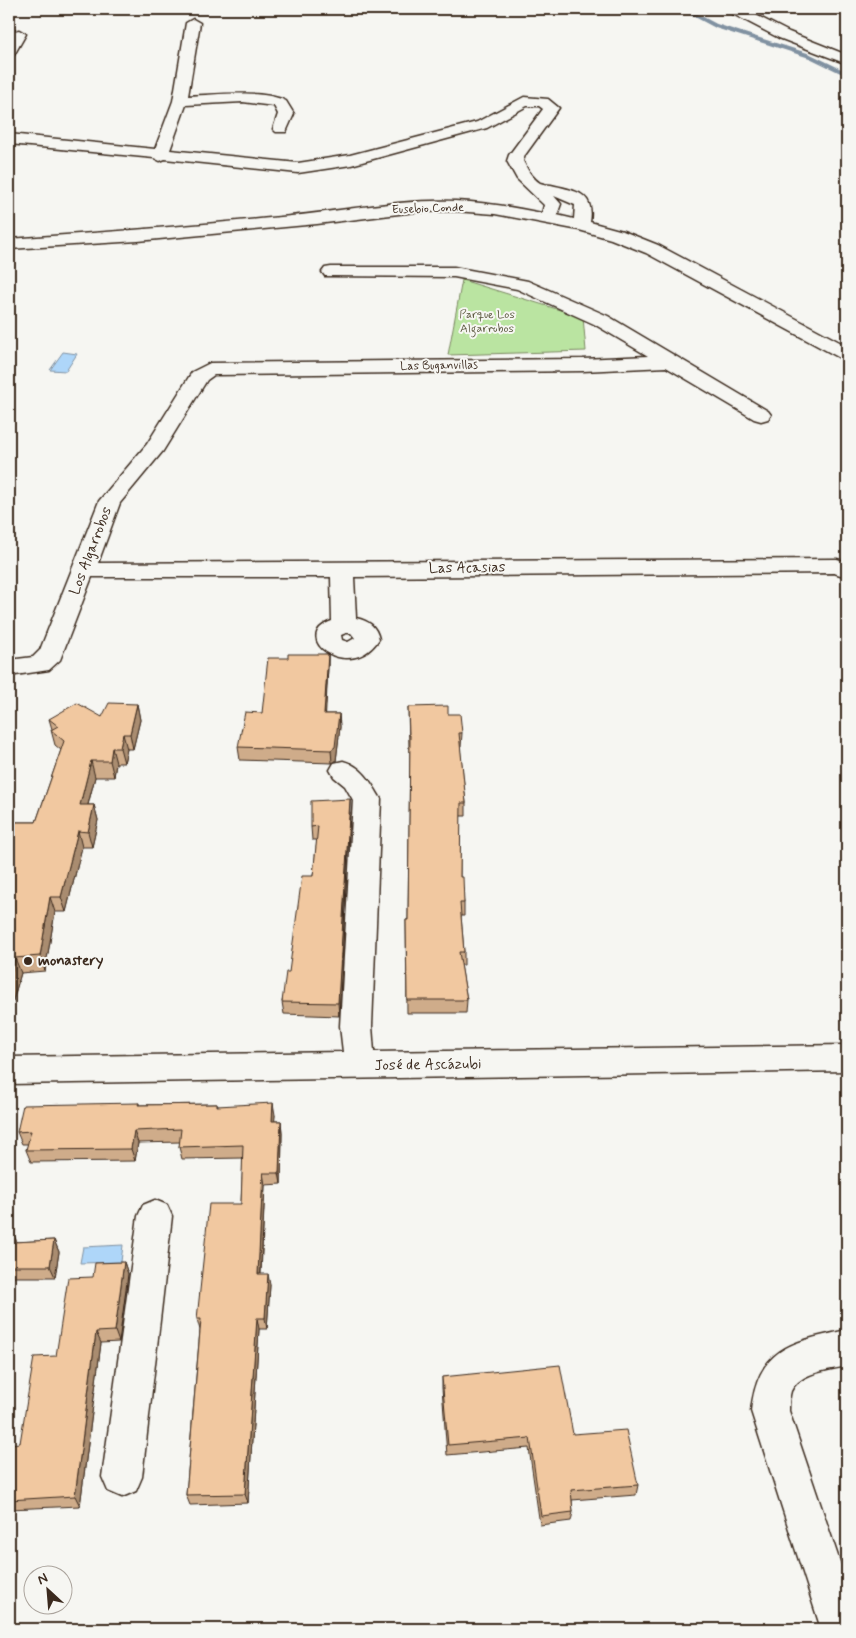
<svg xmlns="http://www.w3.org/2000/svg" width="856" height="1638" font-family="Mynerve,sans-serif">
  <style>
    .green { fill: #bae4a1; stroke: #7a8760 }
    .water { fill: #aed6f9; stroke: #8091a1 }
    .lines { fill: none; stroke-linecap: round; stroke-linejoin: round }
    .stream { stroke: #8091a1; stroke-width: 4 }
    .minor-casing { stroke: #3b2a1e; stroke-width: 3 }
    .minor { fill: #f6f6f2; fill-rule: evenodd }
    .wall { fill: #cfac8a; stroke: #3b2a1e }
    .shaded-wall { fill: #a98c70; stroke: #3b2a1e }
    .building { fill: #f1c8a0; stroke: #3b2a1e }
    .poi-dot { fill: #3b2a1e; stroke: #f6f6f2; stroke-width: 2 }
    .labels { text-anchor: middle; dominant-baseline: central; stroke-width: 4; stroke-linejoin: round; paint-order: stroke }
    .far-street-label { font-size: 12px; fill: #3b2a1e; stroke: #f6f6f2 }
    .far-park-label { font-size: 12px; fill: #5b583f; stroke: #f6f6f2 }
    .street-label { font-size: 15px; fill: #3b2a1e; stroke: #f6f6f2 }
    .poi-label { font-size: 15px; font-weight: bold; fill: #3b2a1e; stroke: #f6f6f2; text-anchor: start }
  </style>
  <rect width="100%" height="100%" fill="#f6f6f2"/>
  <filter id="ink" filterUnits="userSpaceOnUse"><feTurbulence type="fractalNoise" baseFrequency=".02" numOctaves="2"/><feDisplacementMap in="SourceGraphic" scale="10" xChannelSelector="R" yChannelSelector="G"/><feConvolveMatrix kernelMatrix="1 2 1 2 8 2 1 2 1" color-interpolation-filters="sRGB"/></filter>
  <g filter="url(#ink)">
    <path class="green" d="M 462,280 L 583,317 L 586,351 L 448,355 Z"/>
    <g class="water">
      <path d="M 63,352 L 77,354 L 66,371 L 50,370 Z"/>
      <path d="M 123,1245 L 121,1262 L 80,1263 L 83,1247 Z"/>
    </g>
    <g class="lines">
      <path class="stream" d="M 684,9 L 716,26 L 810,56 L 847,74"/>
      <defs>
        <g id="minor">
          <path d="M 727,9 L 744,9 L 789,32 L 847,55 L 847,64 L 779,38 L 729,12 Z"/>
          <path d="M 193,19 L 200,23 L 188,96 C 215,95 262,89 286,101 L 294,114 L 286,132 L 276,132 L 273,129 L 278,114 L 274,106 L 243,102 L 186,105 L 170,150 L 298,163 L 350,155 L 477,122 L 524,97 L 548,99 L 559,108 L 525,155 L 523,161 C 527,169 532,178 540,183 C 543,184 548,185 551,185 C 575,191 595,192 590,222 L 623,231 L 658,245 L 847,346 L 847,360 L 840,358 L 646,253 L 611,239 L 579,230 L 495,214 L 455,211 L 415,212 L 317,224 L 138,241 L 9,249 L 9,239 C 100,233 191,226 281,217 C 339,212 397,199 455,201 C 484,202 513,207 542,213 L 544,205 L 517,179 L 507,161 L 509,155 L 543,109 L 539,106 L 527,106 L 487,128 L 351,165 L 298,173 L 165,159 L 160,161 L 154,158 L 9,144 L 9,134 L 155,149 L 173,101 L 186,23 ZM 554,196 L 575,205 L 574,219 L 557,215 L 561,204 Z"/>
          <path d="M 19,30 L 26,34 L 14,55 L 9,56 L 9,40 L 14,31 Z"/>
          <path d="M 331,267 L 454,267 L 528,281 L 608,316 L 768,411 L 771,415 L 768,419 L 761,421 L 754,419 L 666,367 L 583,371 L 214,375 L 207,380 L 163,451 L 120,503 L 98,563 L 837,559 L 847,562 L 847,577 L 834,573 L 354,577 L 356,618 C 369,621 376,626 379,639 C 351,684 287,637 332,621 L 331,577 L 92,577 L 60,660 L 49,670 L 9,676 L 9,660 L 33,657 L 40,650 L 99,501 L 147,444 L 192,372 L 210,363 L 583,359 L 648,356 L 594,324 L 517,289 L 454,277 L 325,276 L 322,272 L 325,268 ZM 346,633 L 351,633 L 355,638 L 348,642 L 342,640 L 341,635 Z"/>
          <path d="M 343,761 C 362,766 371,782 381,799 L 372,1026 L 374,1052 L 847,1045 L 847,1071 L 9,1084 L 9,1057 L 343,1052 L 340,1026 L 353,800 L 345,786 L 334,777 L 330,770 L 334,763 Z"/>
          <path d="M 155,1200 L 167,1205 L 172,1216 L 142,1477 L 136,1491 L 122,1497 L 108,1491 L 102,1477 L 138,1216 L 143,1205 Z"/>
          <path d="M 847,1330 L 847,1366 C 829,1370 800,1372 791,1391 C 789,1397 789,1405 789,1411 L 847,1583 L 847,1629 L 821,1629 L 751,1411 C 758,1347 792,1342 847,1330 Z"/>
        </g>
      </defs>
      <use href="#minor" class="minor-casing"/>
      <use href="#minor" class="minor"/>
    </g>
    <g class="wall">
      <path d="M 328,654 L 328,667 L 325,714 L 339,714 L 340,727 L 336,761 L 332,763 L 240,760 L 238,747 L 262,713 L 288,658 Z"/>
      <path d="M 137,704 L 140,720 L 133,749 L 127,749 L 124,763 L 116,763 L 114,777 L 95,777 L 88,805 L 94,805 L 98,820 L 92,847 L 82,847 L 66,912 L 55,912 L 45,971 L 21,973 L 9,1014 L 9,822 L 36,822 L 61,750 L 55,745 L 51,730 L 52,729 L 49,719 L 102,717 Z"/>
      <path d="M 408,707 L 448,714 L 462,733 L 461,747 L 460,747 L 466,803 L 466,816 L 460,816 L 460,877 L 464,903 L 464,916 L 461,916 L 464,952 L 464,965 L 461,965 L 467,1000 L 466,1013 L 407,1013 L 406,920 L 408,920 L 410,748 L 409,748 Z"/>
      <path d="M 350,812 L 339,1016 L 284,1014 L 282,1002 L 313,876 L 317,840 L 312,840 L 311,827 Z"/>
      <path d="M 139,1103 L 139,1105 L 217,1104 L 217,1106 L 275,1115 L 274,1121 L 281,1121 L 282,1133 L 281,1184 L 265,1185 L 261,1274 L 270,1285 L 267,1329 L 259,1329 L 248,1503 L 190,1505 L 186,1495 L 200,1330 L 197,1319 L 241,1204 L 243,1158 L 182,1159 L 179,1147 L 180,1142 L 138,1143 L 135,1161 L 31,1162 L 26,1150 L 28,1144 L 22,1144 L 17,1132 Z"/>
      <path d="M 9,1237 L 17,1242 L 54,1240 L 59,1252 L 55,1277 L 13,1277 L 9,1296 Z"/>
      <path d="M 124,1262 L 128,1274 L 119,1342 L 101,1343 L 80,1506 L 9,1509 L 9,1451 L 20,1443 L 56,1356 L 93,1277 Z"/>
      <path d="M 442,1377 L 573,1434 L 638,1485 L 636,1495 L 572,1500 L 573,1512 L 571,1521 L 540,1525 L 529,1448 L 447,1455 L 442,1388 Z"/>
    </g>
    <g class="shaded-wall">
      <path d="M 328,654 L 328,667 L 325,727 L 324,714 Z"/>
      <path d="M 137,704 L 140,720 L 133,749 L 130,734 Z"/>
      <path d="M 339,714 L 340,727 L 336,761 L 332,763 L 331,750 Z"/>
      <path d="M 123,734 L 127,749 L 124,763 L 120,748 Z"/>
      <path d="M 112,748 L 116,763 L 114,777 L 110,761 Z"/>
      <path d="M 91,761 L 95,777 L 84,820 L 80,805 Z"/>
      <path d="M 350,799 L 350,812 L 339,1016 L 338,1003 Z"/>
      <path d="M 94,805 L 98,820 L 92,847 L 88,832 Z"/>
      <path d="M 78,831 L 82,847 L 66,912 L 61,897 Z"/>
      <path d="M 50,897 L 55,912 L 45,971 L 40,956 Z"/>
      <path d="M 15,958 L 21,973 L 9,1014 L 9,981 Z"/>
      <path d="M 273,1103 L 275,1115 L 274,1133 L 272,1121 Z"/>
      <path d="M 281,1121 L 282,1133 L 281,1184 L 279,1173 Z"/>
      <path d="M 134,1131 L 138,1143 L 135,1161 L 131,1149 Z"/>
      <path d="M 263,1173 L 265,1185 L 260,1285 L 258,1274 Z"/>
      <path d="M 14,1236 L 20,1248 L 13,1242 Z"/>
      <path d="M 54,1240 L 59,1252 L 55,1277 L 50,1266 Z"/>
      <path d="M 124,1262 L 128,1274 L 119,1342 L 115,1331 Z"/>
      <path d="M 9,1268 L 13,1277 L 9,1296 Z"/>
      <path d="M 268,1274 L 270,1285 L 267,1329 L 265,1318 Z"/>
      <path d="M 257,1318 L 259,1329 L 248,1503 L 245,1494 Z"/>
      <path d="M 96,1332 L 101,1343 L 80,1506 L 75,1496 Z"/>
    </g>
    <g class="building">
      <path d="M 288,654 L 328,654 L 324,714 L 339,714 L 335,747 L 331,750 L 238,747 L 245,712 L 262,713 L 268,658 L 288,658 Z"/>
      <path d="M 77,703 L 102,717 L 109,703 L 137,704 L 130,734 L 123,734 L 120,748 L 112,748 L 110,761 L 91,761 L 80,805 L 94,805 L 88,832 L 78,831 L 61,897 L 50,897 L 40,956 L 15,958 L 9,981 L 9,822 L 36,822 L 64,741 L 51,730 L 58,726 L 49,719 Z"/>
      <path d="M 448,706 L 448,714 L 460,714 L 462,733 L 459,733 L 466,803 L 461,803 L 460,877 L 463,877 L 464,903 L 460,903 L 464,952 L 459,952 L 467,1000 L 407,1000 L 406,920 L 408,920 L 410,735 L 409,735 L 408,707 Z"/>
      <path d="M 350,799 L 338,1003 L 282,1002 L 286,972 L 289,972 L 302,876 L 313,876 L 318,826 L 311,827 L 311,801 Z"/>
      <path d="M 139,1103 L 138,1105 L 217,1104 L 217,1106 L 273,1103 L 272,1121 L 281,1121 L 279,1173 L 263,1173 L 258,1274 L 268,1274 L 265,1318 L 257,1318 L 245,1494 L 186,1495 L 201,1319 L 197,1319 L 209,1204 L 241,1204 L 243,1145 L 179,1147 L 181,1129 L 134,1131 L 131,1149 L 26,1150 L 31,1131 L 17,1132 L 23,1105 Z"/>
      <path d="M 14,1236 L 13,1242 L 54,1240 L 50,1266 L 9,1266 L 9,1237 Z"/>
      <path d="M 124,1262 L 115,1331 L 96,1332 L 75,1496 L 9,1500 L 9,1451 L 10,1444 L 20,1443 L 34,1357 L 56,1356 L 68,1278 L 93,1277 L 95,1263 Z"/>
      <path d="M 560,1365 L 573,1434 L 626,1430 L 638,1485 L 571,1490 L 573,1512 L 541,1516 L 530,1438 L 448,1445 L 442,1377 Z"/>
    </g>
  </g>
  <circle class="poi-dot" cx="28" cy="961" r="5"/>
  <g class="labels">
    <g class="far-street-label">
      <text transform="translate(428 209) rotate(-2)">Eusebio Conde</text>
      <text transform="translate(439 366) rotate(-1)">Las Buganvillas</text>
    </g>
    <g class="far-park-label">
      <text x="487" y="315">Parque Los<tspan x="487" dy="14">Algarrobos</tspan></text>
    </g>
    <g class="street-label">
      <text transform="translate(91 551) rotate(-69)">Los Algarrobos</text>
      <text transform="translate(467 568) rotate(-1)">Las Acasias</text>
      <text transform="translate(428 1065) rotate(-1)">José de Ascázubi</text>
    </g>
    <g class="poi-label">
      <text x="38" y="961">monastery</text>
    </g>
  </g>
  <rect width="856" height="1638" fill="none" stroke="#f6f6f2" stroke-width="30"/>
  <rect x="15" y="15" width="826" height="1608" fill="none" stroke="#3b2a1e" stroke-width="2" filter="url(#ink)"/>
  <g transform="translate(48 1590) rotate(334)"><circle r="24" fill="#f6f6f2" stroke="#aba49d"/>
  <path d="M0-4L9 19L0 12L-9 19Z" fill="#3b2a1e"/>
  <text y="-8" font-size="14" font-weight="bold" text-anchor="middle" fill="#3b2a1e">N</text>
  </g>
</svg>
